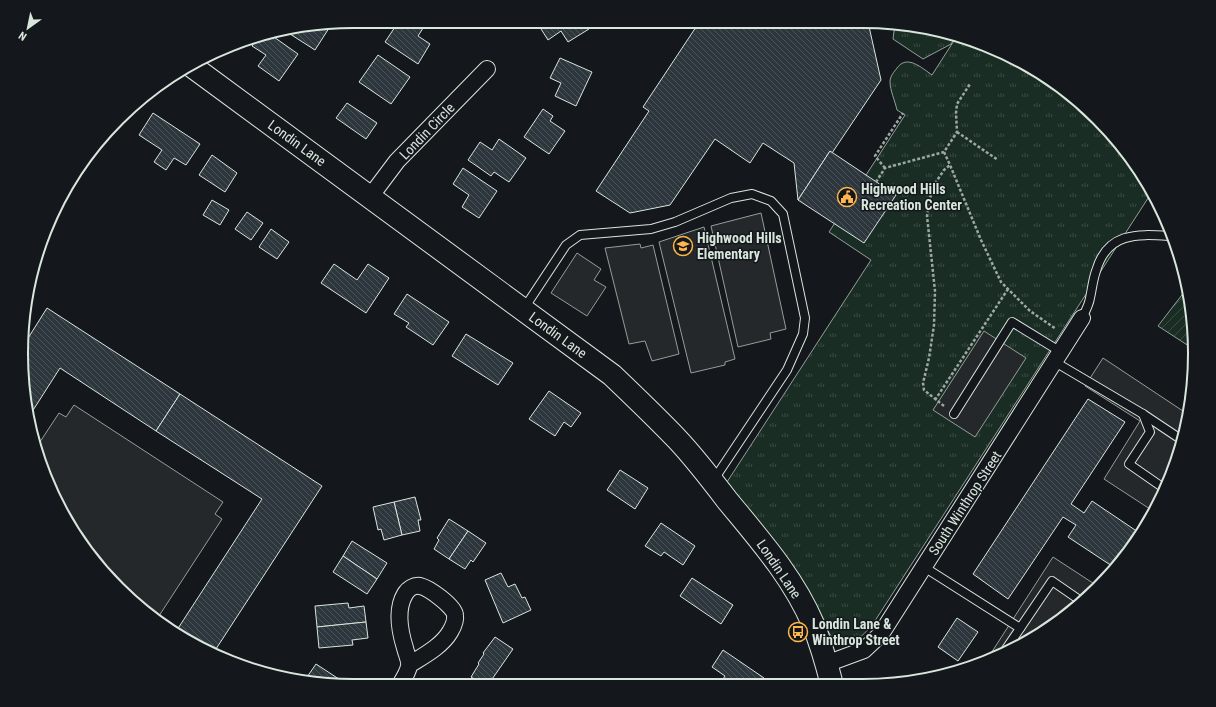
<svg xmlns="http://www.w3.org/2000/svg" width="1216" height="707" font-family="'Roboto Condensed',sans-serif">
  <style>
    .park { fill: url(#park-tufts); stroke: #939e99 }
    .garden { fill: url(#garden-furrows); stroke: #939e99 }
    .parking { fill: #24282b; stroke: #939e99 }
    .building { fill: url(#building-back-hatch); stroke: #d8e6dc }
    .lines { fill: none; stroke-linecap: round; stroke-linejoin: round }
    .lane-casing { stroke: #d8e6dc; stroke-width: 10 }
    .street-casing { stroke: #d8e6dc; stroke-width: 18 }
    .secondary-casing { stroke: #d8e6dc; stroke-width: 24 }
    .path { stroke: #9da8a2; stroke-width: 2.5; stroke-dasharray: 3 2; stroke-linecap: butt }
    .lane { stroke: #14181c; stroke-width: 8 }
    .street { stroke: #14181c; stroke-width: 16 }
    .secondary { stroke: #14181c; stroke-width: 22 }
    .labels { text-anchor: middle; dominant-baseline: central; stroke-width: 3; stroke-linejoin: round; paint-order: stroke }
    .street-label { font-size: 14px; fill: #d8e6dc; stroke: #14181c }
    .poi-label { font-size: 14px; font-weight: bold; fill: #d8e6dc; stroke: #14181c; text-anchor: start }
    .rim { fill: none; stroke: #d8e6dc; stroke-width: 2 }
  </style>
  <defs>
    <pattern id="park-tufts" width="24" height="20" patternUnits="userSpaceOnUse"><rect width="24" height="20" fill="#1a2d24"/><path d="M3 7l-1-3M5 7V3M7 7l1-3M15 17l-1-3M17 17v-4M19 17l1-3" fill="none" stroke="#3b4b43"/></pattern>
    <pattern id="garden-furrows" width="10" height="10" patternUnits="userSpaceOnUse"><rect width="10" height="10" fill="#1a2d24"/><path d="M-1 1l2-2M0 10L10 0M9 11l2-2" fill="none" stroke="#3b4b43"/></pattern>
    <pattern id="building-back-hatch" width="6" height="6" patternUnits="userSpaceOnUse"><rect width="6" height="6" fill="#2c363c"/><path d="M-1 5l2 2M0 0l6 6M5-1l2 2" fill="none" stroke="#4a5358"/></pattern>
  </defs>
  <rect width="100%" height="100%" fill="#14181c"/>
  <g class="park">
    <path d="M 895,24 L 956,36 L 951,44 L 923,59 L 893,39 Z"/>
    <path d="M 957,36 L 970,39 L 1047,77 L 1097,118 L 1139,169 L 1152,192 L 871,627 C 858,639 854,646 835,642 L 750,511 L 727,482 L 871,260 L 829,232 L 905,115 L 897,110 C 895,101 890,90 890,82 C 890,76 894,72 897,68 C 907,54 922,68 932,75 Z"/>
  </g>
  <path class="garden" d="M 1188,287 L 1189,288 L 1195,350 L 1158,326 Z"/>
  <g class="parking">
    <path d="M 761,213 L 786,329 L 770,333 L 771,339 L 738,347 L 711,226 Z"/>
    <path d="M 704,227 L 735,359 L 725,362 L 725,365 L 691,373 L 659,242 Z"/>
    <path d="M 640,244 L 641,248 L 653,245 L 679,354 L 652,361 L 645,341 L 629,344 L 605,248 Z"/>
    <path d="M 577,253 L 601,269 L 594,280 L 606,287 L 587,316 L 551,293 Z"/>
    <path d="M 984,331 L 1026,358 L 975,437 L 933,410 Z"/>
    <path d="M 1103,358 L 1189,415 L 1170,481 L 1153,511 L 1104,479 L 1140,421 L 1085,386 Z"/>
    <path d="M 74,405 L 223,502 L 215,514 L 222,519 L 157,619 L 90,556 L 39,461 L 36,448 L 59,413 L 66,417 Z"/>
    <path d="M 1053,557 L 1099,587 L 1029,641 L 986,661 Z"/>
  </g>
  <g class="building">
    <path d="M 399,21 L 420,21 L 425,25 L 418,36 L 430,44 L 418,64 L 385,42 Z"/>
    <path d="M 536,21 L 583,21 L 589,29 L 568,42 L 561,31 L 548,40 Z"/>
    <path d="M 700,21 L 868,22 L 881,80 L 832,153 L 830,151 L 798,200 L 794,163 L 763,143 L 750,163 L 715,139 L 670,205 L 630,213 L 596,191 L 649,111 L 643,107 Z"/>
    <path d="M 331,25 L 315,50 L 290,34 L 292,31 Z"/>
    <path d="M 271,35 L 298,54 L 279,81 L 258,66 L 266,55 L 252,46 L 259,37 Z"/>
    <path d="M 378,55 L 410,77 L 391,104 L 359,82 Z"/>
    <path d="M 560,58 L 592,72 L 576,106 L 555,96 L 561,83 L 550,78 Z"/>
    <path d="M 347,103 L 377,123 L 366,139 L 336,118 Z"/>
    <path d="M 543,109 L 553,116 L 550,121 L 565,131 L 549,154 L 524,137 Z"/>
    <path d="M 153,113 L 200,144 L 186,165 L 174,158 L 166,170 L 154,162 L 162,150 L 139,135 Z"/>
    <path d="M 499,139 L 526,158 L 509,182 L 494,172 L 491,176 L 468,160 L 480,142 L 492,150 Z"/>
    <path d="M 830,151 L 896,195 L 864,243 L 798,200 Z"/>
    <path d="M 212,155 L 237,173 L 225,192 L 199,175 Z"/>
    <path d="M 463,168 L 497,191 L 479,218 L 462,207 L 469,195 L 453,184 Z"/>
    <path d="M 212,200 L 229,210 L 220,225 L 203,215 Z"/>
    <path d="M 247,212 L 263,223 L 251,240 L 235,229 Z"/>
    <path d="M 271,229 L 289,242 L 277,259 L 259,247 Z"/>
    <path d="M 334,264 L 357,280 L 368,264 L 389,278 L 366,313 L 321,283 Z"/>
    <path d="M 407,294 L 449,322 L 433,345 L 406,327 L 409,323 L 394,314 Z"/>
    <path d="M 47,308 L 180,394 L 156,431 L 60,368 L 30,415 L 22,375 L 25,343 Z"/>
    <path d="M 466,334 L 513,363 L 498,385 L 452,356 Z"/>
    <path d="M 549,391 L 581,413 L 571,427 L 564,422 L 555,436 L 529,419 Z"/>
    <path d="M 180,394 L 322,486 L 214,652 L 175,633 L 262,499 L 156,431 Z"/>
    <path d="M 1088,399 L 1125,422 L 1071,504 L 1084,513 L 1092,501 L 1141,534 L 1115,568 L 1068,537 L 1076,525 L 1063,517 L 1008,599 L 973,574 Z"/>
    <path d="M 620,470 L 648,488 L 635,509 L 607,490 Z"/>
    <path d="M 415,497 L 421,520 L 418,520 L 420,531 L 402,535 L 394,502 Z"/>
    <path d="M 394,502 L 402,535 L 384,540 L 381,529 L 378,530 L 373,507 Z"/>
    <path d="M 449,519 L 468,531 L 449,559 L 434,549 L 439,540 L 437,538 Z"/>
    <path d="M 661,523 L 695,546 L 683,565 L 664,552 L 661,556 L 645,546 Z"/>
    <path d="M 468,531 L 486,543 L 473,562 L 471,560 L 465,569 L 449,559 Z"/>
    <path d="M 352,541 L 387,563 L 377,579 L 343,556 Z"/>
    <path d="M 343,556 L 377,579 L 367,594 L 333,572 Z"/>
    <path d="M 501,573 L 508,587 L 515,584 L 522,598 L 525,597 L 531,610 L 503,623 L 485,580 Z"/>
    <path d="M 692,578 L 733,605 L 721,624 L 680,596 Z"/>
    <path d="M 348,603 L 349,608 L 364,606 L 366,622 L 317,627 L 315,606 Z"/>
    <path d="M 957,618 L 978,632 L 958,661 L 938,647 Z"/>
    <path d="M 366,622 L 368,638 L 352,640 L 353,645 L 319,648 L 317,627 Z"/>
    <path d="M 495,637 L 513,649 L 488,685 L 483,685 L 471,677 L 479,664 L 478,663 L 484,654 L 483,653 Z"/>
    <path d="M 723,650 L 764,678 L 759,685 L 732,685 L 723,679 L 725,676 L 712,667 Z"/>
    <path d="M 316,664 L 348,685 L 332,685 L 305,680 Z"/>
  </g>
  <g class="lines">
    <defs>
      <g id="lane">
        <path d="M 523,310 L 566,245 L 580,235 L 651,229 L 675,222 L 731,198 L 752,194 L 771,201 L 783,214 L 805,318 L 803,334 L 787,370 L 713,481"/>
        <path d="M 1082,318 C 1085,312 1089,305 1090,298 C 1092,289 1093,279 1096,271 C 1107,232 1137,234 1169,236 L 1172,235"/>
        <path d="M 1055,362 L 1143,414 L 1182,440"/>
        <path d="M 954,414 L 1012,322 L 1061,352"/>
        <path d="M 1143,414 L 1150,432 L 1129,464 L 1165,489"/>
        <path d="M 924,567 L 1020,628"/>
        <path d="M 1004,652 L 1052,581 L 1081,601"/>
      </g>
      <g id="street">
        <path d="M 370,197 L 397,161 L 487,69"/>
        <path d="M 826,664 L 864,650 L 881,634 L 1082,318"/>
        <path d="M 400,685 C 403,680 408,672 409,666 C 410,661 406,653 405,648 C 400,632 396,609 405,594 C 408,589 414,585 420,586 C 429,588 454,606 455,615 C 456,621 453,627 450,632 C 441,647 423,656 409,665"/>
      </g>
      <path id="secondary" d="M 193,67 L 612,375 C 634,396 656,417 677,439 C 695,458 711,479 727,500 C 759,539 793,577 813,624 C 821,644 827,665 832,685"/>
    </defs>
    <use href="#lane" class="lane-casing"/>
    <use href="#street" class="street-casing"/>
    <use href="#secondary" class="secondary-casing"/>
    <g class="path">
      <path d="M 869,25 L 877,22"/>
      <path d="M 957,132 L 998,160"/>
      <path d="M 944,152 L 950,165 L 981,240 L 1001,282 L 1030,311 L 1056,329"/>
      <path d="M 885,168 L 875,156 L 903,113"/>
      <path d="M 876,182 L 885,168 L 944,152 L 957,132 L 956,113 L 957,104 L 970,84"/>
      <path d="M 935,400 L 1008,289"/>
      <path d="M 944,406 L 924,390 L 923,383 L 929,358 L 934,325 L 935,291 L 927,216 L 930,198 L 934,185 L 944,170 L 950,165"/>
    </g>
    <use href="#lane" class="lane"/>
    <use href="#street" class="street"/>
    <use href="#secondary" class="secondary"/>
  </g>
  <defs>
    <symbol id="civic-ring" viewBox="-11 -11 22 22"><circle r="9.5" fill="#14181c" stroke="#ffb74d" stroke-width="1.5"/><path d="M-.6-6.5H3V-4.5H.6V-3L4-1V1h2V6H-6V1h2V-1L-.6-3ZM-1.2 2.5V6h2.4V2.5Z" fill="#ffb74d"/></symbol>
    <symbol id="school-ring" viewBox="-11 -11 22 22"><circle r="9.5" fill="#14181c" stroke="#ffb74d" stroke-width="1.5"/><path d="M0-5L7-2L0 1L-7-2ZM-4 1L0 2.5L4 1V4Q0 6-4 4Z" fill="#ffb74d"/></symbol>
    <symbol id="bus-ring" viewBox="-11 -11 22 22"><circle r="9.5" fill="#14181c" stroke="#ffb74d" stroke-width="1.5"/><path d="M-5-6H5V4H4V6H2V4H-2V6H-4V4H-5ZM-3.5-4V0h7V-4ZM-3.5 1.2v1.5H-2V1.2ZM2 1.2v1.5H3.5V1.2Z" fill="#ffb74d"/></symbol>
  </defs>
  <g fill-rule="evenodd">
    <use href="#civic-ring" x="836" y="186" width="22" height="22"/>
    <use href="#school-ring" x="672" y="235" width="22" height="22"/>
    <use href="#bus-ring" x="787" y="621" width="22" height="22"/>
  </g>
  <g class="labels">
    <g class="street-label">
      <text transform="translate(427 131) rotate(-46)">Londin Circle</text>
      <text transform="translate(297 143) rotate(36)">Londin Lane</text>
      <text transform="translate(558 335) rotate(36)">Londin Lane</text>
      <text transform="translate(965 503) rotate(-57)">South Winthrop Street</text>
      <text transform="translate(779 569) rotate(56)">Londin Lane</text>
    </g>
    <g class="poi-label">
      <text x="861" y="189">Highwood Hills<tspan x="861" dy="16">Recreation Center</tspan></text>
      <text x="697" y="238">Highwood Hills<tspan x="697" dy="16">Elementary</tspan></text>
      <text x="812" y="624">Londin Lane &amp;<tspan x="812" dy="16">Winthrop Street</tspan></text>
    </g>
  </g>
  <path d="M0 0H1216V707H0ZM353 28H863A325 325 0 0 1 1188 353V354A325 325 0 0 1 863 679H353A325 325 0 0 1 28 354V353A325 325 0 0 1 353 28Z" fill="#14181c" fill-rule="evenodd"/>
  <path class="rim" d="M353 28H863A325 325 0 0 1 1188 353V354A325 325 0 0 1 863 679H353A325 325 0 0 1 28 354V353A325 325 0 0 1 353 28Z"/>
  <g transform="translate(28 28) rotate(213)" stroke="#14181c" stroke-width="3" paint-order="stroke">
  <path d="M0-3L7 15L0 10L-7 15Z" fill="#d8e6dc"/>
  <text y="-6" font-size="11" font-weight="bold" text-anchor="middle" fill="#d8e6dc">N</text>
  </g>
</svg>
